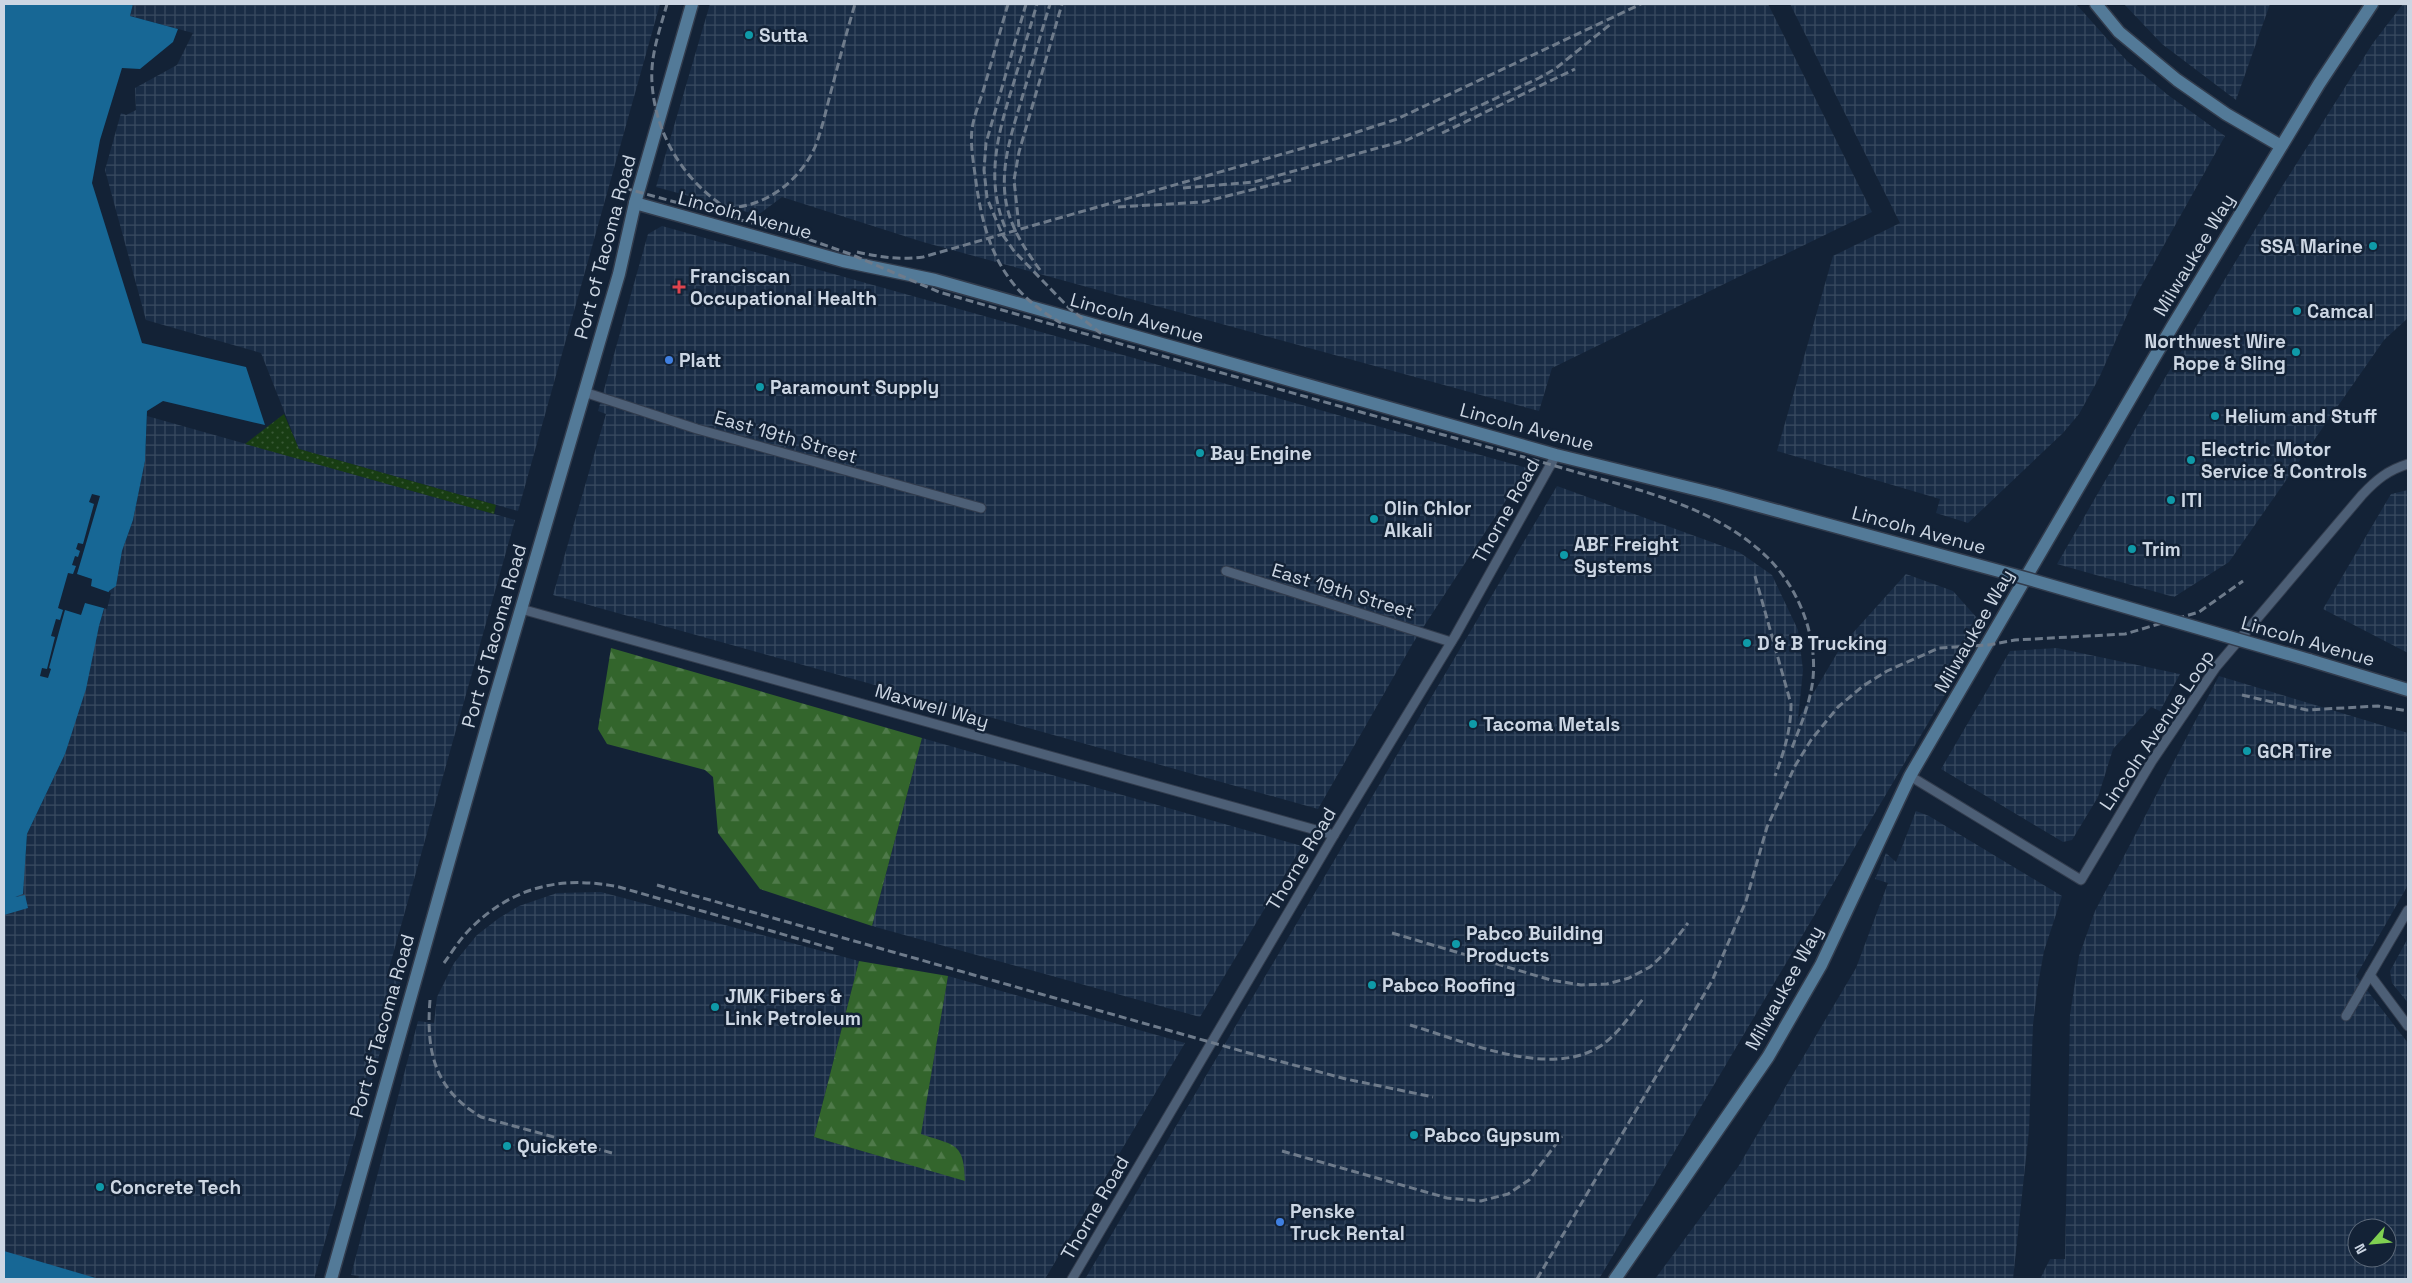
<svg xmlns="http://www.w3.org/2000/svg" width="2412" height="1283" font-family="'Space Grotesk',sans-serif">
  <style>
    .industrial { fill: url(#industrial-grid); fill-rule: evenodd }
    .forest { fill: url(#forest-firs) }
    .park { fill: url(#park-dots) }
    .water { fill: #176795 }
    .pier { fill: #132236 }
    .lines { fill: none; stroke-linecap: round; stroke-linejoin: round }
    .street-casing { stroke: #323c4d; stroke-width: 11 }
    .secondary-casing { stroke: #323c4d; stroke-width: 15 }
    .street { stroke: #4d5f76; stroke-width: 9 }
    .secondary { stroke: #537a98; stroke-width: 12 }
    .rail { stroke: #6e7b8b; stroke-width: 3; stroke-dasharray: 8 4; stroke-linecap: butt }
    .secondary-bridge-casing { stroke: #323c4d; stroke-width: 15; stroke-linecap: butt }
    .secondary-bridge { stroke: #537a98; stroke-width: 12 }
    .culture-dot { fill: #0f9aa8; stroke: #132236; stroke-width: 2 }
    .health-dot { fill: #e0444e; stroke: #132236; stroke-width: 2 }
    .shop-dot { fill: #3f7fe0; stroke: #132236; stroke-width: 2 }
    .labels { text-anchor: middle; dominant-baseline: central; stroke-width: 5; stroke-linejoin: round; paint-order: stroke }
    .poi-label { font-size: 19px; font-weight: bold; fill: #ccd6e3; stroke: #132236; text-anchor: start }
    .street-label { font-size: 19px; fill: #ccd6e3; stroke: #132236 }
  </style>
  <defs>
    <pattern id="industrial-grid" width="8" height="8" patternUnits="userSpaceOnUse" patternTransform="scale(1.25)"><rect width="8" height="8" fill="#192c45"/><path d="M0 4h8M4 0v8" fill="none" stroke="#394a60"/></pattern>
    <pattern id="forest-firs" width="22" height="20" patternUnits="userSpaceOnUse" patternTransform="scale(1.25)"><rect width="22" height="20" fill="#33652c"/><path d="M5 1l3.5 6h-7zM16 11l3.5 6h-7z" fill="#4f7a4a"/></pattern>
    <pattern id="park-dots" width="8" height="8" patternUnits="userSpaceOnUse" patternTransform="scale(1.25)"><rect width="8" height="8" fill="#183d13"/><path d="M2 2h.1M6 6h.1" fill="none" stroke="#385835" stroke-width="1.8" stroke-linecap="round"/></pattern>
  </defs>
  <rect width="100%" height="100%" fill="#132236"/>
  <g class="industrial">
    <path d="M 133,4 L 660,4 L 518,511 L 299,449 L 261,353 L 146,320 L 105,170 L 121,113 L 126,115 L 136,110 L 135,88 L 177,65 L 193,33 L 130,16 Z"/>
    <path d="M 710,4 L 1768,4 L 1872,212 L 1552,368 L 1539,411 L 923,242 L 782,197 L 758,215 L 656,187 Z"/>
    <path d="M 1790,4 L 2076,4 L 2127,61 L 2168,95 L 2225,136 L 2135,297 L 2099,378 L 2079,414 L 2063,433 L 1968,523 L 1936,513 L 1940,499 L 1777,451 L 1833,256 L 1900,223 Z"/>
    <path d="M 2124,4 L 2270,4 L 2236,100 L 2162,44 Z"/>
    <path d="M 2403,4 L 2408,4 L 2408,318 L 2384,340 L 2229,562 L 2174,597 L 2057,564 L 2157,391 L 2262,218 L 2373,43 Z"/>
    <path d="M 662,226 L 1527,468 L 1413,643 L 1318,809 L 553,595 L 606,414 L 598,411 L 648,234 Z"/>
    <path d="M 147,416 L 515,520 L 388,972 L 402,977 L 314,1279 L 4,1279 L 4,915 L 10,909 L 15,897 L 25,864 L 27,834 L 65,754 L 99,626 L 110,590 L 116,585 L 122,551 L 133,520 L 145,461 Z"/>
    <path d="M 1557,486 L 1739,552 L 1772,575 L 1798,630 L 1803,670 L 1798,719 L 1842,645 L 1906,574 L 1953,591 L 1985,627 L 1599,1279 L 1085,1279 Z"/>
    <path d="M 2408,490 L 2408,653 L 2323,609 L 2391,494 Z"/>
    <path d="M 2057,648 L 2180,674 L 2160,711 L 2151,707 L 2113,749 L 2098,797 L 2072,840 L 2063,842 L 1941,769 L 2010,651 Z"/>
    <path d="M 2219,676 L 2408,733 L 2408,885 L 2356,976 L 2408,1043 L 2408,1279 L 2040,1279 L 2050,1259 L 2065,1259 L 2070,1015 L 2079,956 L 2095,911 ZM 2357,1228 L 2387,1228 L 2387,1258 L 2357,1258 Z"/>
    <path d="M 922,738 L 1302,846 L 1200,1017 L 872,926 Z"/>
    <path d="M 1916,811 L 1929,816 L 2062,896 L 2044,951 L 2037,990 L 2033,1025 L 2029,1130 L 2013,1279 L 1655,1279 L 1738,1167 L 1856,968 L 1888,883 L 1875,879 L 1886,853 L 1896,862 Z"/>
    <path d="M 601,892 L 859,961 L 814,1137 L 915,1166 L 948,976 L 1185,1043 L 1045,1279 L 358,1279 L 359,1276 L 351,1275 L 418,1021 L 434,1023 L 437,997 L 454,963 L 477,935 L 499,918 L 519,906 L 557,893 Z"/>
    <path d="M 2408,938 L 2408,1003 L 2392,983 L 2390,971 Z"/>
  </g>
  <g class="forest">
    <path d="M 611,648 L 922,738 L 872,926 L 760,889 L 718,833 L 713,777 L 705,770 L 607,744 L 598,729 Z"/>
    <path d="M 859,961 L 948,976 L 921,1134 C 954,1146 964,1141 965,1181 L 814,1137 Z"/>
  </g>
  <path class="park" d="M 284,414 L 299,449 L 496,505 L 494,514 L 245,444 Z"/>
  <g class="water">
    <path d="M 4,4 L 133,4 L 130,16 L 178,29 L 173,42 L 140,69 L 122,68 L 100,140 L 92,183 L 142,343 L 246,367 L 265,425 L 163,401 L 147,411 L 145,461 L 133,520 L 122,551 L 116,586 L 109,591 L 99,626 L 86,689 L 65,754 L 27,834 L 23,894 L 15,897 L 25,895 L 28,908 L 4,915 Z"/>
    <path d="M 4,1251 L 99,1279 L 4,1279 Z"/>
  </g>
  <path class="pier" d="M 92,494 L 100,496 L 77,574 L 92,579 L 91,586 L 111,593 L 107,609 L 85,603 L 81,615 L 65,610 L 49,668 L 51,669 L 48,678 L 40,676 L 42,668 L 47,669 L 55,637 L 51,636 L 56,619 L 60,620 L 63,610 L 58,608 L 68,573 L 73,574 L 76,566 L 72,565 L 75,556 L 78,557 L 80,551 L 76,549 L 78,543 L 83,544 L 94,504 L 89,502 Z"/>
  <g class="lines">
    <defs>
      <g id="street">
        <path d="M 584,392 L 697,429 L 981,508"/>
        <path d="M 1226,571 L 1451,642"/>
        <path d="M 521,609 L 1334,835"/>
        <path d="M 1910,776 L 2081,880 L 2152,761 L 2216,667 L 2362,495 C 2376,480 2388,470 2408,464"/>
        <path d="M 2370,975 L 2408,1026"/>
        <path d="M 2346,1016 L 2408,910"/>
        <path d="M 1072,1279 L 1334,835 L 1455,636 L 1556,455"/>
      </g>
      <g id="secondary">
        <path d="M 2096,4 L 2119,32 L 2177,80 L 2226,114 L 2281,146"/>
        <path d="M 635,203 L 843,261 L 935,280 L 1556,455 L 1715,494"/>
        <path d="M 2309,660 L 2408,690"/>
        <path d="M 331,1279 L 491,712 L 619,274 L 635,203 L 692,4"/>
        <path d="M 1615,1279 L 1768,1057 L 1821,965 L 1910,776 L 2172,327 L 2319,84 L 2372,4"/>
      </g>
    </defs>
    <use href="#street" class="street-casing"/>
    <use href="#secondary" class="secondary-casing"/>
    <use href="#street" class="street"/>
    <use href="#secondary" class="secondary"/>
    <g class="rail">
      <path d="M 667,4 C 660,29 650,56 652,83 C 655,133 683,180 725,207"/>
      <path d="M 1008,4 C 1000,32 992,60 984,88 C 980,102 974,115 972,129 C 970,146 974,165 976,182 C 985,246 1003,290 1061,323"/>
      <path d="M 1026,4 L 986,143 L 984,170 L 987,198 L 1002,234 L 1014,251 L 1069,308 L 1104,336"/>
      <path d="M 1442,133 L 1575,69"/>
      <path d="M 624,188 L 799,236 L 850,254 L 939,292 C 1090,335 1241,379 1393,421 C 1454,438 1515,454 1576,472 C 1643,491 1715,507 1767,557 C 1801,590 1821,645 1811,691 C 1807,711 1799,729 1792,748"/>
      <path d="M 1183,188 L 1254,182 L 1407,140 L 1539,78 L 1555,69 L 1612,23"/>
      <path d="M 715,207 C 757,213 798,185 815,147 C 823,127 827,105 833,84 C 840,57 847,31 855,4"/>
      <path d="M 1118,207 L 1203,202 L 1295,179"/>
      <path d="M 1005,227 C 985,179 998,133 1013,85 C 1021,58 1029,31 1037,4"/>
      <path d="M 1019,227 L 1014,180 L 1019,152 L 1062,4"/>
      <path d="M 857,252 C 879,257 900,260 923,257 L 1342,137 L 1397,119 L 1641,4"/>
      <path d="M 1040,270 C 1027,252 1014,233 1008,211 C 997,170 1013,130 1024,91 C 1033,62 1041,33 1050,4"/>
      <path d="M 1755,576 L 1791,704 C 1791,730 1784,752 1775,776"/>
      <path d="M 2242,695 L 2307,710 L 2378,706 L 2408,711"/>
      <path d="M 657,885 L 1245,1052 L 1346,1079 L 1433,1097"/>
      <path d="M 1392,933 L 1551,980 L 1581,985 L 1607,984 L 1629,978 L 1650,967 L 1666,952 L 1688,923"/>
      <path d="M 444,963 C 452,952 460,939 470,929 C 512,887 561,875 619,887 L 837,950"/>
      <path d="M 430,1000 C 426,1051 434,1089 481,1117 L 612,1153"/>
      <path d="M 1410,1025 C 1464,1041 1551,1080 1602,1045 C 1619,1033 1630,1015 1643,999"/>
      <path d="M 1282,1151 L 1447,1198 L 1481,1201 L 1508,1194 L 1529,1180 L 1562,1136"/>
      <path d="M 1537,1279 L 1712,981 L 1746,901 L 1767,827 L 1795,766 L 1811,740 L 1838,707 L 1863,686 L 1887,671 L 1939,648 L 1988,645 L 2015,640 L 2125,634 L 2199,612 L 2243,581"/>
    </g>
    <defs>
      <path id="secondary-bridge" d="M 1715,494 L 2025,578 L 2309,660"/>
    </defs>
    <use href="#secondary-bridge" class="secondary-bridge-casing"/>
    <use href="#secondary-bridge" class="secondary-bridge"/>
  </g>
  <g class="culture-dot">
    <circle cx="749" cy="35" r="5"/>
    <circle cx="2373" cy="246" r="5"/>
    <circle cx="2297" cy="311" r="5"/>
    <circle cx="2296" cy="352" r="5"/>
    <circle cx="760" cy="387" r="5"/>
    <circle cx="2215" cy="416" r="5"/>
    <circle cx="1200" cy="453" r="5"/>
    <circle cx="2191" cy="460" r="5"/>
    <circle cx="2171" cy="500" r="5"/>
    <circle cx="1374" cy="519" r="5"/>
    <circle cx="2132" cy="549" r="5"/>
    <circle cx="1564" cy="555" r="5"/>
    <circle cx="1747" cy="643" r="5"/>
    <circle cx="1473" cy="724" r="5"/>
    <circle cx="2247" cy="751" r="5"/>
    <circle cx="1456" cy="944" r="5"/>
    <circle cx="1372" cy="985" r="5"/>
    <circle cx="715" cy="1007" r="5"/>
    <circle cx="1414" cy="1135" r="5"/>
    <circle cx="507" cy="1146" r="5"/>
    <circle cx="100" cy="1187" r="5"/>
  </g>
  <path class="health-dot" d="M676.5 279.5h5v5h5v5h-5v5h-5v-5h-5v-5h5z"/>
  <g class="shop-dot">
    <circle cx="669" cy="360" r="5"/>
    <circle cx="1280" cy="1222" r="5"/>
  </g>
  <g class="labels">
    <g class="poi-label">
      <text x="759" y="35">Sutta</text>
      <text x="2363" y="246" text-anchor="end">SSA Marine</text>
      <text x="690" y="276">Franciscan<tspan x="690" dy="22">Occupational Health</tspan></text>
      <text x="2307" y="311">Camcal</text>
      <text x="2286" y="341" text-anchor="end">Northwest Wire<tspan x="2286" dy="22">Rope &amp; Sling</tspan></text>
      <text x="679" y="360">Platt</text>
      <text x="770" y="387">Paramount Supply</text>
      <text x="2225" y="416">Helium and Stuff</text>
      <text x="2201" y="449">Electric Motor<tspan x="2201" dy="22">Service &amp; Controls</tspan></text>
      <text x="1210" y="453">Bay Engine</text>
      <text x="2181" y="500">ITI</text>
      <text x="1384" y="508">Olin Chlor<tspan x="1384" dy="22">Alkali</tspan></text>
      <text x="1574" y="544">ABF Freight<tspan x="1574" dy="22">Systems</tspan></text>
      <text x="2142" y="549">Trim</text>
      <text x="1757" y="643">D &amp; B Trucking</text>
      <text x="1483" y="724">Tacoma Metals</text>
      <text x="2257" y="751">GCR Tire</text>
      <text x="1466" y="933">Pabco Building<tspan x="1466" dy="22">Products</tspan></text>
      <text x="1382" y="985">Pabco Roofing</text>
      <text x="725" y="996">JMK Fibers &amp;<tspan x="725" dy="22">Link Petroleum</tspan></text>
      <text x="1424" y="1135">Pabco Gypsum</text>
      <text x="517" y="1146">Quickete</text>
      <text x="110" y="1187">Concrete Tech</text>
      <text x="1290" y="1211">Penske<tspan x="1290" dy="22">Truck Rental</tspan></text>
    </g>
    <g class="street-label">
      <text transform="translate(745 215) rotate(15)">Lincoln Avenue</text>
      <text transform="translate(605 247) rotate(-75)">Port of Tacoma Road</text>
      <text transform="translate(2194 255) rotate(-59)">Milwaukee Way</text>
      <text transform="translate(1137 318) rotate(16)">Lincoln Avenue</text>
      <text transform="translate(1527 427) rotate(15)">Lincoln Avenue</text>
      <text transform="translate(786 437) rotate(16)">East 19th Street</text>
      <text transform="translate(1506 511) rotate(-61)">Thorne Road</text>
      <text transform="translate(1919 530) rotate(15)">Lincoln Avenue</text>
      <text transform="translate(1343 591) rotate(17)">East 19th Street</text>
      <text transform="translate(1974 631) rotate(-60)">Milwaukee Way</text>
      <text transform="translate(494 636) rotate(-74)">Port of Tacoma Road</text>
      <text transform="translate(2308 641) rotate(16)">Lincoln Avenue</text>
      <text transform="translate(932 706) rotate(16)">Maxwell Way</text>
      <text transform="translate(2157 730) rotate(-56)">Lincoln Avenue Loop</text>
      <text transform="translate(1301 859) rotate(-59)">Thorne Road</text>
      <text transform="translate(1784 988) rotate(-61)">Milwaukee Way</text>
      <text transform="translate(382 1026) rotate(-74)">Port of Tacoma Road</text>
      <text transform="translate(1095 1208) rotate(-60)">Thorne Road</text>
    </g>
  </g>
  <rect width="2412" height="1283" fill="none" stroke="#ccd6e3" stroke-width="10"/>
  <g transform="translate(2372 1243) rotate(243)"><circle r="24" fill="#132236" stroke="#5d6a7b"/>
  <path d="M0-4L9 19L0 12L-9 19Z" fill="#80d051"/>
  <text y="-8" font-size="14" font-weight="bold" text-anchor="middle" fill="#ccd6e3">N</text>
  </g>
</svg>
